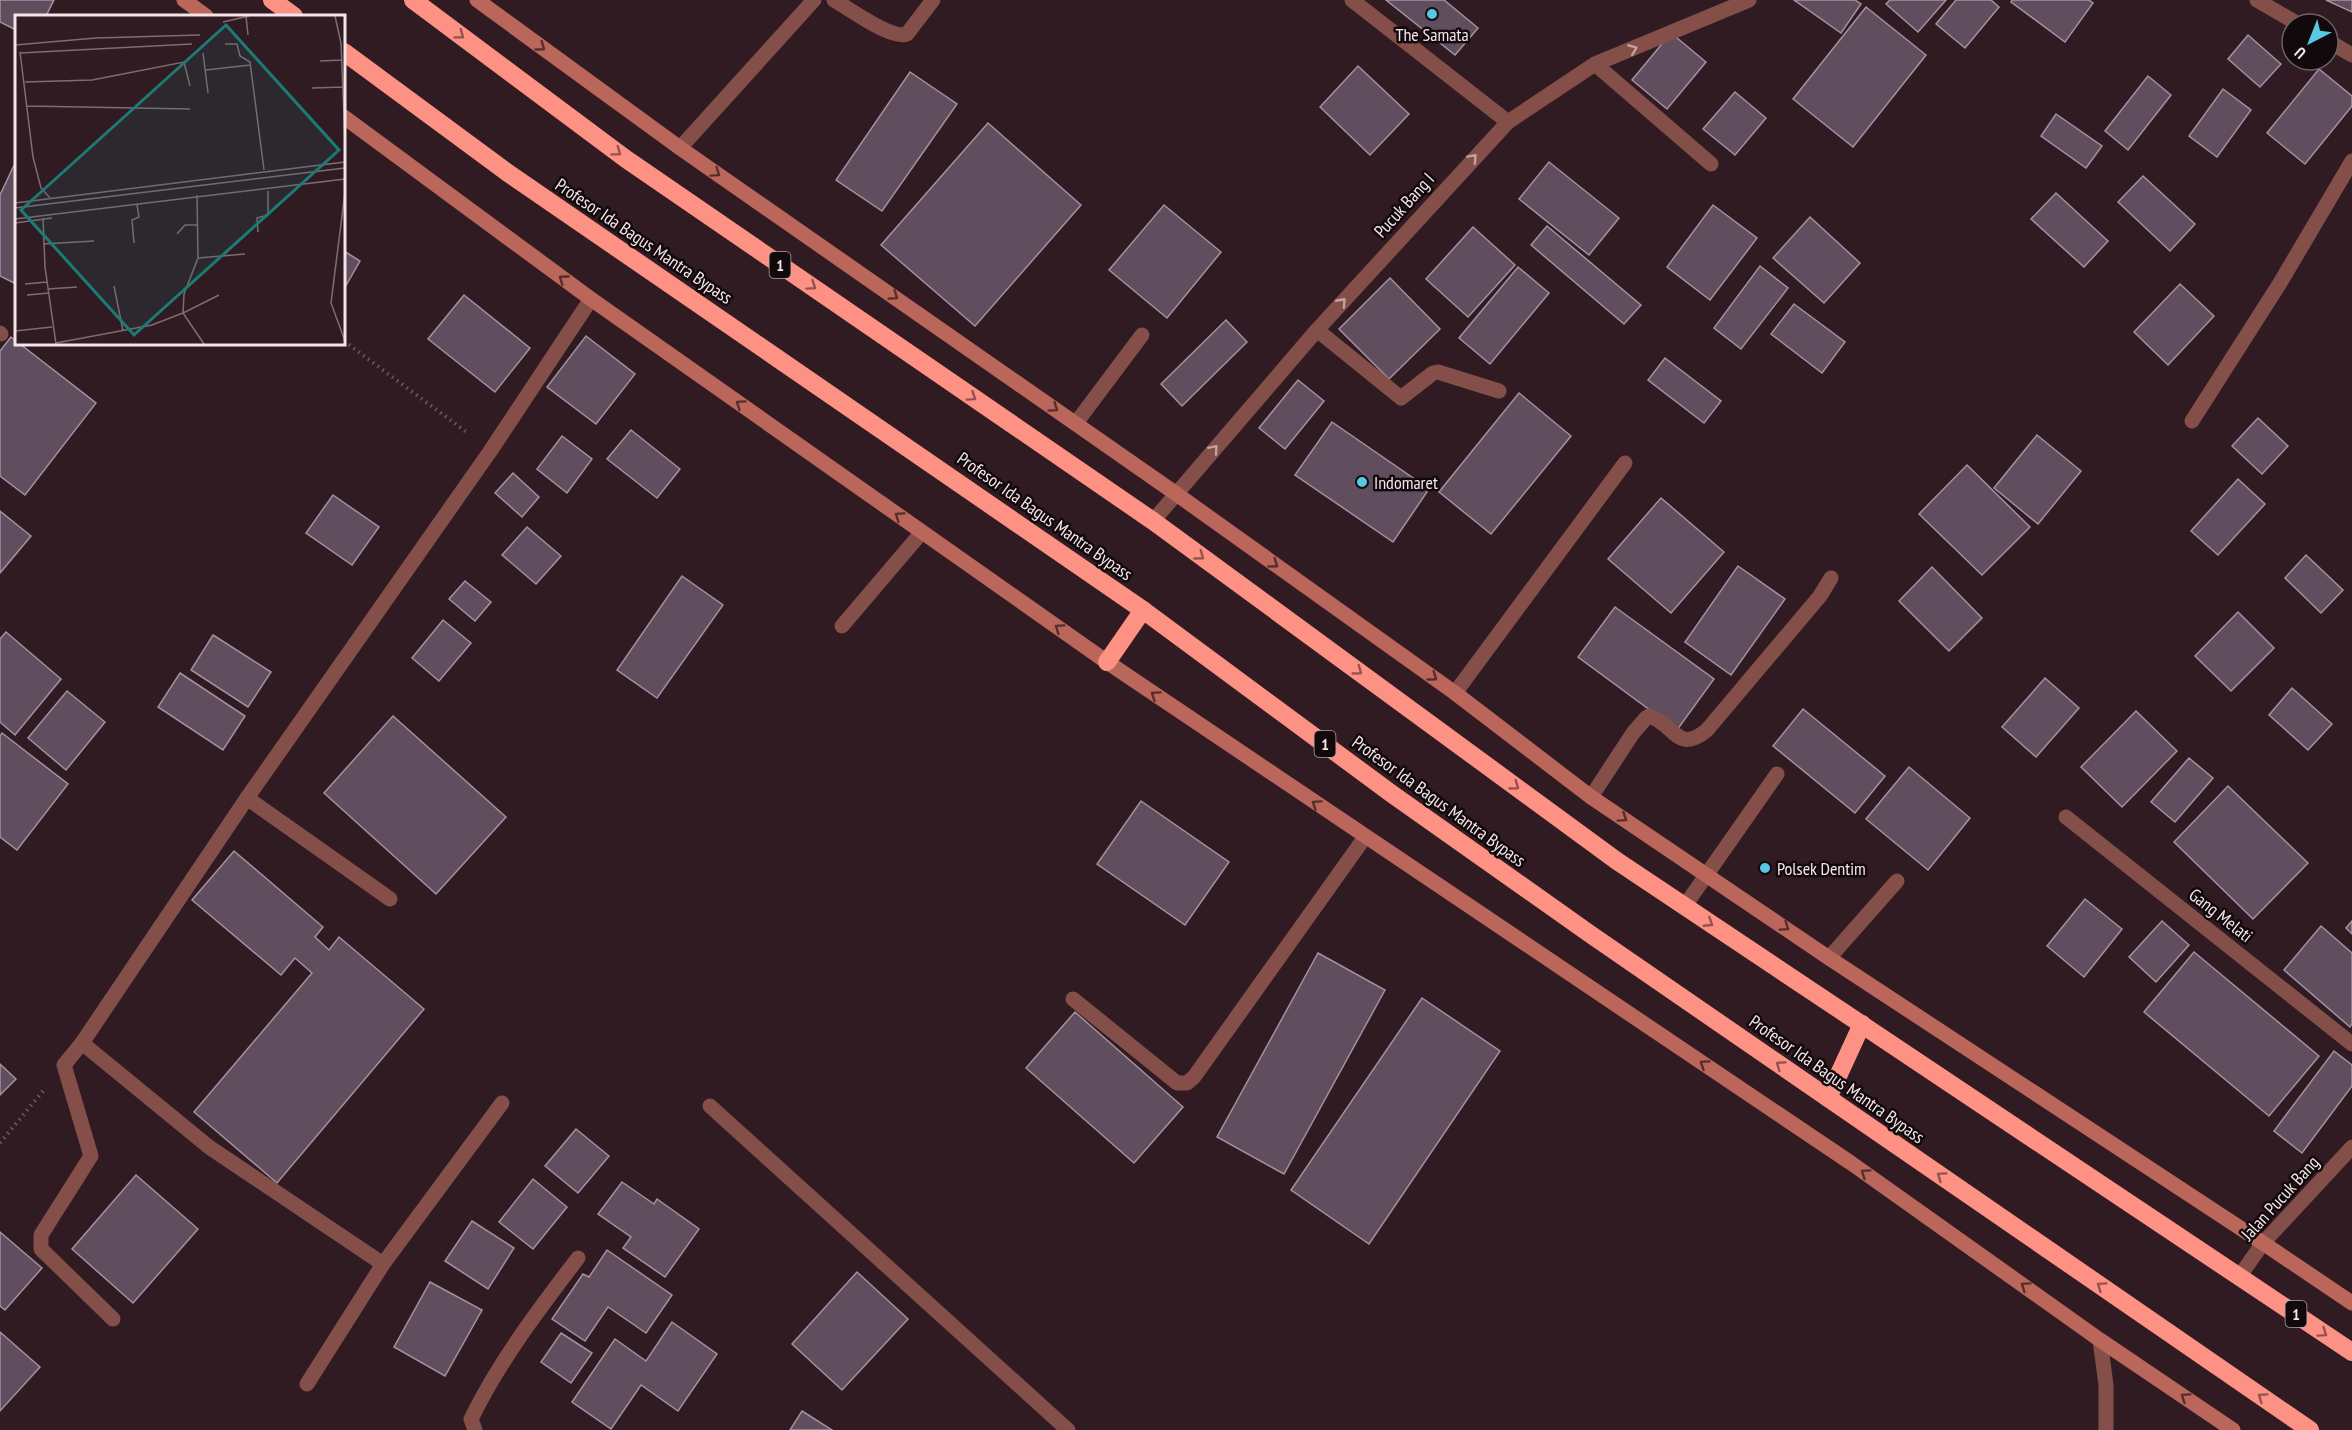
<svg xmlns="http://www.w3.org/2000/svg" width="2352" height="1430" font-family="'PT Sans Narrow',sans-serif">
  <style>
    .building { fill: #604e5e; stroke: #a590a1; stroke-width: 1.5 }
    .lines { fill: none; stroke-linecap: round; stroke-linejoin: round }
    .path { stroke: #6d595f; stroke-width: 4; stroke-dasharray: 1.5 4.5; stroke-linecap: butt }
    .lane { stroke: #844f48; stroke-width: 15 }
    .street { stroke: #844f48; stroke-width: 15 }
    .secondary { stroke: #bb665b; stroke-width: 15 }
    .highway { stroke: #fd9284; stroke-width: 18 }
    .oneway { stroke: #93544e }
    .oneway2 { stroke: #562e2c }
    .oneway3 { stroke: #c2a2a1 }
    .poi-dot { fill: #58c9e3; stroke: #12090c; stroke-width: 2 }
    .labels { text-anchor: middle; dominant-baseline: central; stroke-width: 5; stroke-linejoin: round; paint-order: stroke }
    .shield { fill: #12090c; stroke: #b0a3a7; stroke-width: 1.5 }
    .shield-label { font-size: 16px; font-weight: bold; fill: #f4e5e9 }
    .poi-label { font-size: 18px; fill: #f4e5e9; stroke: #12090c; text-anchor: start }
    .street-label { font-size: 18px; fill: #f4e5e9; stroke: #12090c }
    .inset-road { fill: none; stroke: #7f6c72; stroke-width: 1.5 }
    .view { fill: #1a7c74; fill-opacity: 0.15; stroke: #1a7c74; stroke-width: 3 }
    .inset-edge { fill: none; stroke: #f4e5e9; stroke-width: 3 }
  </style>
  <rect width="100%" height="100%" fill="#311b22"/>
  <g class="building">
    <path d="M 0,0 L 54,0 L 46,16 L 16,16 L 16,30 L 0,22 Z"/>
    <path d="M 1386,0 L 1444,0 L 1478,28 L 1455,55 Z"/>
    <path d="M 1794,0 L 1855,0 L 1861,4 L 1841,33 Z"/>
    <path d="M 1890,0 L 1946,0 L 1918,32 L 1886,4 Z"/>
    <path d="M 1956,0 L 1991,0 L 1999,7 L 1965,48 L 1936,24 Z"/>
    <path d="M 2012,0 L 2089,0 L 2093,3 L 2065,42 L 2011,2 Z"/>
    <path d="M 2326,0 L 2352,0 L 2352,12 Z"/>
    <path d="M 1866,7 L 1926,55 L 1853,147 L 1793,99 Z"/>
    <path d="M 1671,33 L 1706,62 L 1667,109 L 1632,80 Z"/>
    <path d="M 2248,35 L 2281,64 L 2260,87 L 2228,59 Z"/>
    <path d="M 1358,66 L 1409,114 L 1370,155 L 1320,107 Z"/>
    <path d="M 2319,69 L 2352,96 L 2352,106 L 2305,164 L 2267,133 Z"/>
    <path d="M 910,72 L 957,104 L 882,211 L 836,180 Z"/>
    <path d="M 2148,76 L 2171,95 L 2128,150 L 2105,131 Z"/>
    <path d="M 2223,89 L 2251,110 L 2217,157 L 2189,136 Z"/>
    <path d="M 1735,92 L 1766,118 L 1735,155 L 1703,129 Z"/>
    <path d="M 2056,114 L 2102,146 L 2086,168 L 2041,136 Z"/>
    <path d="M 988,123 L 1081,205 L 975,326 L 881,245 Z"/>
    <path d="M 16,161 L 16,284 L 0,276 L 0,195 Z"/>
    <path d="M 1549,162 L 1619,218 L 1589,255 L 1519,199 Z"/>
    <path d="M 2143,176 L 2195,224 L 2170,251 L 2118,202 Z"/>
    <path d="M 2056,193 L 2108,241 L 2084,267 L 2031,219 Z"/>
    <path d="M 1164,205 L 1221,252 L 1167,318 L 1109,270 Z"/>
    <path d="M 1713,205 L 1757,238 L 1710,300 L 1667,267 Z"/>
    <path d="M 1810,217 L 1860,263 L 1824,303 L 1773,258 Z"/>
    <path d="M 1547,226 L 1641,305 L 1624,324 L 1531,245 Z"/>
    <path d="M 1473,227 L 1515,265 L 1468,317 L 1426,279 Z"/>
    <path d="M 344,251 L 360,261 L 344,289 Z"/>
    <path d="M 1760,266 L 1788,288 L 1741,349 L 1714,328 Z"/>
    <path d="M 1518,267 L 1549,293 L 1490,364 L 1459,338 Z"/>
    <path d="M 1390,278 L 1440,329 L 1389,379 L 1339,329 Z"/>
    <path d="M 2180,284 L 2214,316 L 2168,365 L 2134,332 Z"/>
    <path d="M 464,295 L 530,348 L 495,392 L 428,339 Z"/>
    <path d="M 1794,304 L 1845,342 L 1822,373 L 1771,334 Z"/>
    <path d="M 1226,320 L 1247,342 L 1182,406 L 1161,384 Z"/>
    <path d="M 586,336 L 635,374 L 596,424 L 547,387 Z"/>
    <path d="M 11,337 L 96,403 L 25,495 L 0,476 L 0,351 Z"/>
    <path d="M 1665,358 L 1721,401 L 1704,423 L 1648,380 Z"/>
    <path d="M 1298,380 L 1324,401 L 1285,449 L 1259,428 Z"/>
    <path d="M 1519,393 L 1571,436 L 1491,534 L 1439,492 Z"/>
    <path d="M 2258,418 L 2288,446 L 2262,474 L 2232,446 Z"/>
    <path d="M 1332,422 L 1429,489 L 1393,542 L 1295,475 Z"/>
    <path d="M 631,430 L 680,469 L 657,498 L 607,459 Z"/>
    <path d="M 2037,435 L 2081,471 L 2038,524 L 1994,488 Z"/>
    <path d="M 562,436 L 592,459 L 567,493 L 537,469 Z"/>
    <path d="M 1967,465 L 2030,527 L 1982,575 L 1919,514 Z"/>
    <path d="M 513,473 L 539,497 L 522,517 L 495,493 Z"/>
    <path d="M 2238,479 L 2265,504 L 2218,555 L 2191,531 Z"/>
    <path d="M 333,495 L 379,527 L 352,565 L 306,533 Z"/>
    <path d="M 1661,498 L 1724,552 L 1671,613 L 1608,559 Z"/>
    <path d="M 0,511 L 31,536 L 0,573 Z"/>
    <path d="M 527,527 L 561,556 L 536,584 L 502,555 Z"/>
    <path d="M 2306,555 L 2343,590 L 2321,613 L 2285,578 Z"/>
    <path d="M 1738,566 L 1785,599 L 1731,675 L 1685,642 Z"/>
    <path d="M 1932,567 L 1982,618 L 1949,651 L 1899,601 Z"/>
    <path d="M 682,576 L 723,605 L 657,698 L 617,670 Z"/>
    <path d="M 465,581 L 491,602 L 475,621 L 449,599 Z"/>
    <path d="M 1615,607 L 1714,679 L 1677,730 L 1578,657 Z"/>
    <path d="M 2238,612 L 2274,648 L 2231,691 L 2195,656 Z"/>
    <path d="M 443,620 L 471,643 L 439,681 L 412,658 Z"/>
    <path d="M 6,632 L 61,679 L 15,735 L 0,722 L 0,639 Z"/>
    <path d="M 213,635 L 271,672 L 248,707 L 191,670 Z"/>
    <path d="M 180,673 L 245,716 L 223,750 L 158,707 Z"/>
    <path d="M 2045,678 L 2079,708 L 2036,757 L 2002,727 Z"/>
    <path d="M 2292,688 L 2332,724 L 2308,750 L 2269,715 Z"/>
    <path d="M 67,691 L 105,722 L 66,770 L 28,738 Z"/>
    <path d="M 1803,709 L 1885,776 L 1855,813 L 1773,746 Z"/>
    <path d="M 2136,711 L 2177,751 L 2122,807 L 2081,767 Z"/>
    <path d="M 393,716 L 506,817 L 436,894 L 324,793 Z"/>
    <path d="M 2,733 L 68,784 L 17,850 L 0,837 L 0,736 Z"/>
    <path d="M 2189,758 L 2213,778 L 2175,822 L 2151,802 Z"/>
    <path d="M 1909,767 L 1970,818 L 1928,870 L 1866,819 Z"/>
    <path d="M 2228,786 L 2308,863 L 2253,919 L 2174,842 Z"/>
    <path d="M 1141,801 L 1229,862 L 1185,925 L 1097,864 Z"/>
    <path d="M 234,851 L 323,927 L 315,937 L 329,950 L 339,937 L 424,1009 L 277,1183 L 194,1112 L 312,973 L 295,958 L 281,975 L 192,900 Z"/>
    <path d="M 2085,899 L 2122,929 L 2084,977 L 2047,946 Z"/>
    <path d="M 2162,921 L 2189,945 L 2156,982 L 2129,957 Z"/>
    <path d="M 2352,921 L 2352,934 L 2346,928 Z"/>
    <path d="M 2321,926 L 2352,953 L 2352,1024 L 2350,1027 L 2284,970 Z"/>
    <path d="M 2194,952 L 2319,1056 L 2269,1116 L 2144,1012 Z"/>
    <path d="M 1318,953 L 1385,990 L 1284,1174 L 1217,1137 Z"/>
    <path d="M 1422,998 L 1500,1051 L 1369,1244 L 1291,1190 Z"/>
    <path d="M 1075,1012 L 1183,1107 L 1134,1163 L 1026,1068 Z"/>
    <path d="M 2334,1051 L 2352,1065 L 2352,1086 L 2302,1153 L 2274,1131 Z"/>
    <path d="M 0,1064 L 16,1079 L 0,1095 Z"/>
    <path d="M 576,1129 L 609,1156 L 578,1193 L 545,1166 Z"/>
    <path d="M 136,1175 L 198,1229 L 133,1303 L 72,1249 Z"/>
    <path d="M 533,1179 L 567,1207 L 533,1249 L 499,1222 Z"/>
    <path d="M 622,1182 L 654,1204 L 657,1199 L 699,1229 L 665,1277 L 623,1248 L 631,1237 L 598,1214 Z"/>
    <path d="M 472,1221 L 514,1248 L 488,1289 L 445,1261 Z"/>
    <path d="M 0,1232 L 42,1268 L 5,1310 L 0,1306 Z"/>
    <path d="M 607,1250 L 672,1295 L 646,1333 L 608,1307 L 585,1341 L 552,1319 L 583,1274 L 589,1277 Z"/>
    <path d="M 857,1272 L 908,1319 L 842,1390 L 792,1344 Z"/>
    <path d="M 430,1282 L 482,1310 L 445,1376 L 394,1347 Z"/>
    <path d="M 672,1322 L 717,1354 L 678,1411 L 641,1385 L 611,1429 L 572,1402 L 615,1339 L 646,1361 Z"/>
    <path d="M 0,1332 L 40,1367 L 0,1411 Z"/>
    <path d="M 561,1333 L 592,1353 L 571,1383 L 541,1362 Z"/>
    <path d="M 802,1411 L 832,1430 L 790,1430 Z"/>
  </g>
  <g class="lines">
    <g class="path">
      <path d="M 344,341 L 469,434"/>
      <path d="M 0,1143 L 43,1091"/>
    </g>
    <g class="lane">
      <path d="M 0,333 L 1,334"/>
      <path d="M 1076,423 L 1142,335"/>
      <path d="M 842,626 L 922,532"/>
      <path d="M 1455,693 L 1625,463"/>
      <path d="M 247,798 L 390,899"/>
      <path d="M 1684,907 L 1777,774"/>
      <path d="M 1829,958 L 1897,881"/>
      <path d="M 1073,999 L 1177,1083 L 1187,1083 L 1194,1077 L 1365,837"/>
    </g>
    <g class="street">
      <path d="M 834,0 C 850,9 891,40 907,34 L 933,0"/>
      <path d="M 1352,0 L 1508,122"/>
      <path d="M 2257,0 L 2298,24"/>
      <path d="M 2328,41 L 2352,55"/>
      <path d="M 1595,64 L 1711,164"/>
      <path d="M 680,148 L 814,0"/>
      <path d="M 1317,330 L 1401,398 L 1433,373 L 1438,372 L 1499,391"/>
      <path d="M 2192,421 L 2280,283 L 2352,161"/>
      <path d="M 1153,521 L 1317,330 L 1508,122 L 1595,64 L 1749,0"/>
      <path d="M 1591,797 L 1633,733 L 1646,718 L 1649,716 C 1674,723 1677,755 1707,730 L 1820,596 L 1831,578"/>
      <path d="M 2066,817 L 2352,1044"/>
      <path d="M 82,1043 L 209,1147 L 383,1264"/>
      <path d="M 710,1106 L 1068,1430"/>
      <path d="M 2239,1277 L 2263,1243 L 2352,1147"/>
      <path d="M 113,1319 L 41,1249 L 41,1235 L 91,1156 L 64,1065 L 82,1043 L 247,798 L 491,450 L 591,299"/>
      <path d="M 2100,1340 L 2106,1385 L 2106,1430"/>
      <path d="M 307,1384 L 383,1264 L 502,1103"/>
      <path d="M 475,1430 L 471,1419 C 500,1360 539,1309 578,1258"/>
    </g>
    <g class="secondary">
      <path d="M 184,0 L 206,16"/>
      <path d="M 477,0 L 680,148 L 1175,493 L 1455,693 L 1591,797 L 1829,958 L 2263,1243 L 2352,1303"/>
      <path d="M 344,117 L 591,299 L 1107,662 L 1851,1163 L 2100,1340 L 2233,1430"/>
    </g>
    <g class="highway">
      <path d="M 272,0 L 294,16"/>
      <path d="M 413,0 L 626,159 L 1153,521 L 1617,861 L 2352,1352"/>
      <path d="M 344,52 L 508,173 L 1143,610 L 1392,794 L 1590,934 L 2310,1430"/>
      <path d="M 1107,662 L 1143,610"/>
      <path d="M 1828,1098 L 1862,1024"/>
    </g>
  </g>
  <defs><path id="oneway-chevron" d="M-2-3.5L2.5 0L-2 3.5" fill="none" stroke-width="1.6" stroke-linecap="round" stroke-linejoin="round" transform="scale(1.5)"/></defs>
  <g class="oneway">
    <use href="#oneway-chevron" transform="translate(460 35) rotate(37)"/>
    <use href="#oneway-chevron" transform="translate(617 152) rotate(37)"/>
    <use href="#oneway-chevron" transform="translate(812 286) rotate(34)"/>
    <use href="#oneway-chevron" transform="translate(972 397) rotate(34)"/>
    <use href="#oneway-chevron" transform="translate(1200 556) rotate(36)"/>
    <use href="#oneway-chevron" transform="translate(1358 671) rotate(36)"/>
    <use href="#oneway-chevron" transform="translate(1515 786) rotate(36)"/>
    <use href="#oneway-chevron" transform="translate(1709 923) rotate(33)"/>
    <use href="#oneway-chevron" transform="translate(1780 1065) rotate(-145)"/>
    <use href="#oneway-chevron" transform="translate(1941 1176) rotate(-145)"/>
    <use href="#oneway-chevron" transform="translate(2101 1286) rotate(-145)"/>
    <use href="#oneway-chevron" transform="translate(2323 1333) rotate(34)"/>
    <use href="#oneway-chevron" transform="translate(2262 1397) rotate(-145)"/>
  </g>
  <g class="oneway2">
    <use href="#oneway-chevron" transform="translate(541 47) rotate(36)"/>
    <use href="#oneway-chevron" transform="translate(716 173) rotate(35)"/>
    <use href="#oneway-chevron" transform="translate(563 279) rotate(-144)"/>
    <use href="#oneway-chevron" transform="translate(894 296) rotate(35)"/>
    <use href="#oneway-chevron" transform="translate(740 404) rotate(-145)"/>
    <use href="#oneway-chevron" transform="translate(1054 408) rotate(35)"/>
    <use href="#oneway-chevron" transform="translate(899 516) rotate(-145)"/>
    <use href="#oneway-chevron" transform="translate(1274 564) rotate(36)"/>
    <use href="#oneway-chevron" transform="translate(1059 628) rotate(-145)"/>
    <use href="#oneway-chevron" transform="translate(1433 677) rotate(36)"/>
    <use href="#oneway-chevron" transform="translate(1155 695) rotate(-146)"/>
    <use href="#oneway-chevron" transform="translate(1316 804) rotate(-146)"/>
    <use href="#oneway-chevron" transform="translate(1623 818) rotate(34)"/>
    <use href="#oneway-chevron" transform="translate(1785 927) rotate(35)"/>
    <use href="#oneway-chevron" transform="translate(1704 1064) rotate(-146)"/>
    <use href="#oneway-chevron" transform="translate(1865 1173) rotate(-145)"/>
    <use href="#oneway-chevron" transform="translate(2025 1286) rotate(-145)"/>
    <use href="#oneway-chevron" transform="translate(2185 1397) rotate(-146)"/>
  </g>
  <g class="oneway3">
    <use href="#oneway-chevron" transform="translate(1633 49) rotate(-22)"/>
    <use href="#oneway-chevron" transform="translate(1473 158) rotate(-47)"/>
    <use href="#oneway-chevron" transform="translate(1342 302) rotate(-48)"/>
    <use href="#oneway-chevron" transform="translate(1214 449) rotate(-49)"/>
  </g>
  <g class="poi-dot">
    <circle cx="1432" cy="14" r="6"/>
    <circle cx="1362" cy="482" r="6"/>
    <circle cx="1765" cy="868" r="6"/>
  </g>
  <g class="labels">
    <g class="shield">
      <rect x="769.5" y="252" width="21" height="26" rx="4.5"/>
      <rect x="1314.5" y="731" width="21" height="26" rx="4.5"/>
      <rect x="2285.5" y="1301" width="21" height="26" rx="4.5"/>
    </g>
    <g class="shield-label">
      <text x="780" y="265">1</text>
      <text x="1325" y="744">1</text>
      <text x="2296" y="1314">1</text>
    </g>
    <g class="poi-label">
      <text x="1432" y="34" text-anchor="middle">The Samata</text>
      <text x="1374" y="482">Indomaret</text>
      <text x="1777" y="868">Polsek Dentim</text>
    </g>
    <g class="street-label">
      <text transform="translate(1404 205) rotate(-48)">Pucuk Bang I</text>
      <text transform="translate(644 241) rotate(34)">Profesor Ida Bagus Mantra Bypass</text>
      <text transform="translate(1045 516) rotate(35)">Profesor Ida Bagus Mantra Bypass</text>
      <text transform="translate(1439 801) rotate(36)">Profesor Ida Bagus Mantra Bypass</text>
      <text transform="translate(2221 915) rotate(38)">Gang Melati</text>
      <text transform="translate(1837 1079) rotate(35)">Profesor Ida Bagus Mantra Bypass</text>
      <text transform="translate(2280 1198) rotate(-48)">Jalan Pucuk Bang</text>
    </g>
  </g>
  <g transform="translate(15 15)">
    <rect width="330" height="330" fill="#311b22"/>
    <path class="inset-road" d="M 231,1 L 233,20M 320,1 L 326,28 L 330,127M 208,7 L 234,1M 210,29 L 222,29 L 225,41 L 235,47 L 249,155M 0,30 L 81,23 L 185,20M 5,37 L 18,142 L 26,173 L 35,183M 5,38 L 177,29M 188,38 L 193,78M 305,46 L 327,45M 191,55 L 235,50M 10,67 L 77,65 L 169,47 L 175,71M 297,73 L 328,72M 12,91 L 175,94M 330,177 L 316,288 L 330,326M 0,188 L 330,147M 0,193 L 330,153M 28,203 L 30,252 L 41,329M 0,204 L 330,164M 0,208 L 37,203M 243,217 L 242,203 L 253,200 L 253,176M 162,219 L 170,210 L 183,210M 119,228 L 117,205 L 124,202 L 122,190M 28,229 L 79,226M 183,243 L 230,239M 10,269 L 32,267M 99,271 L 108,316M 33,274 L 62,272M 12,280 L 34,278M 0,316 L 37,312M 41,328 L 137,310 L 168,298 L 169,279 L 183,243 L 182,180M 189,329 L 168,298 L 204,280"/>
    <path class="view" d="M 211,10 L 324,135 L 119,320 L 6,195 Z"/>
    <rect width="330" height="330" class="inset-edge"/>
  </g>
  <g transform="translate(2310 42) rotate(222)"><circle r="28" fill="#12090c" stroke="#6c6164" stroke-width="1.5"/>
  <path d="M0-4.5L10 22L0 15L-10 22Z" fill="#58c9e3"/>
  <text y="-9" font-size="16" font-weight="bold" text-anchor="middle" fill="#f4e5e9">U</text>
  </g>
</svg>
